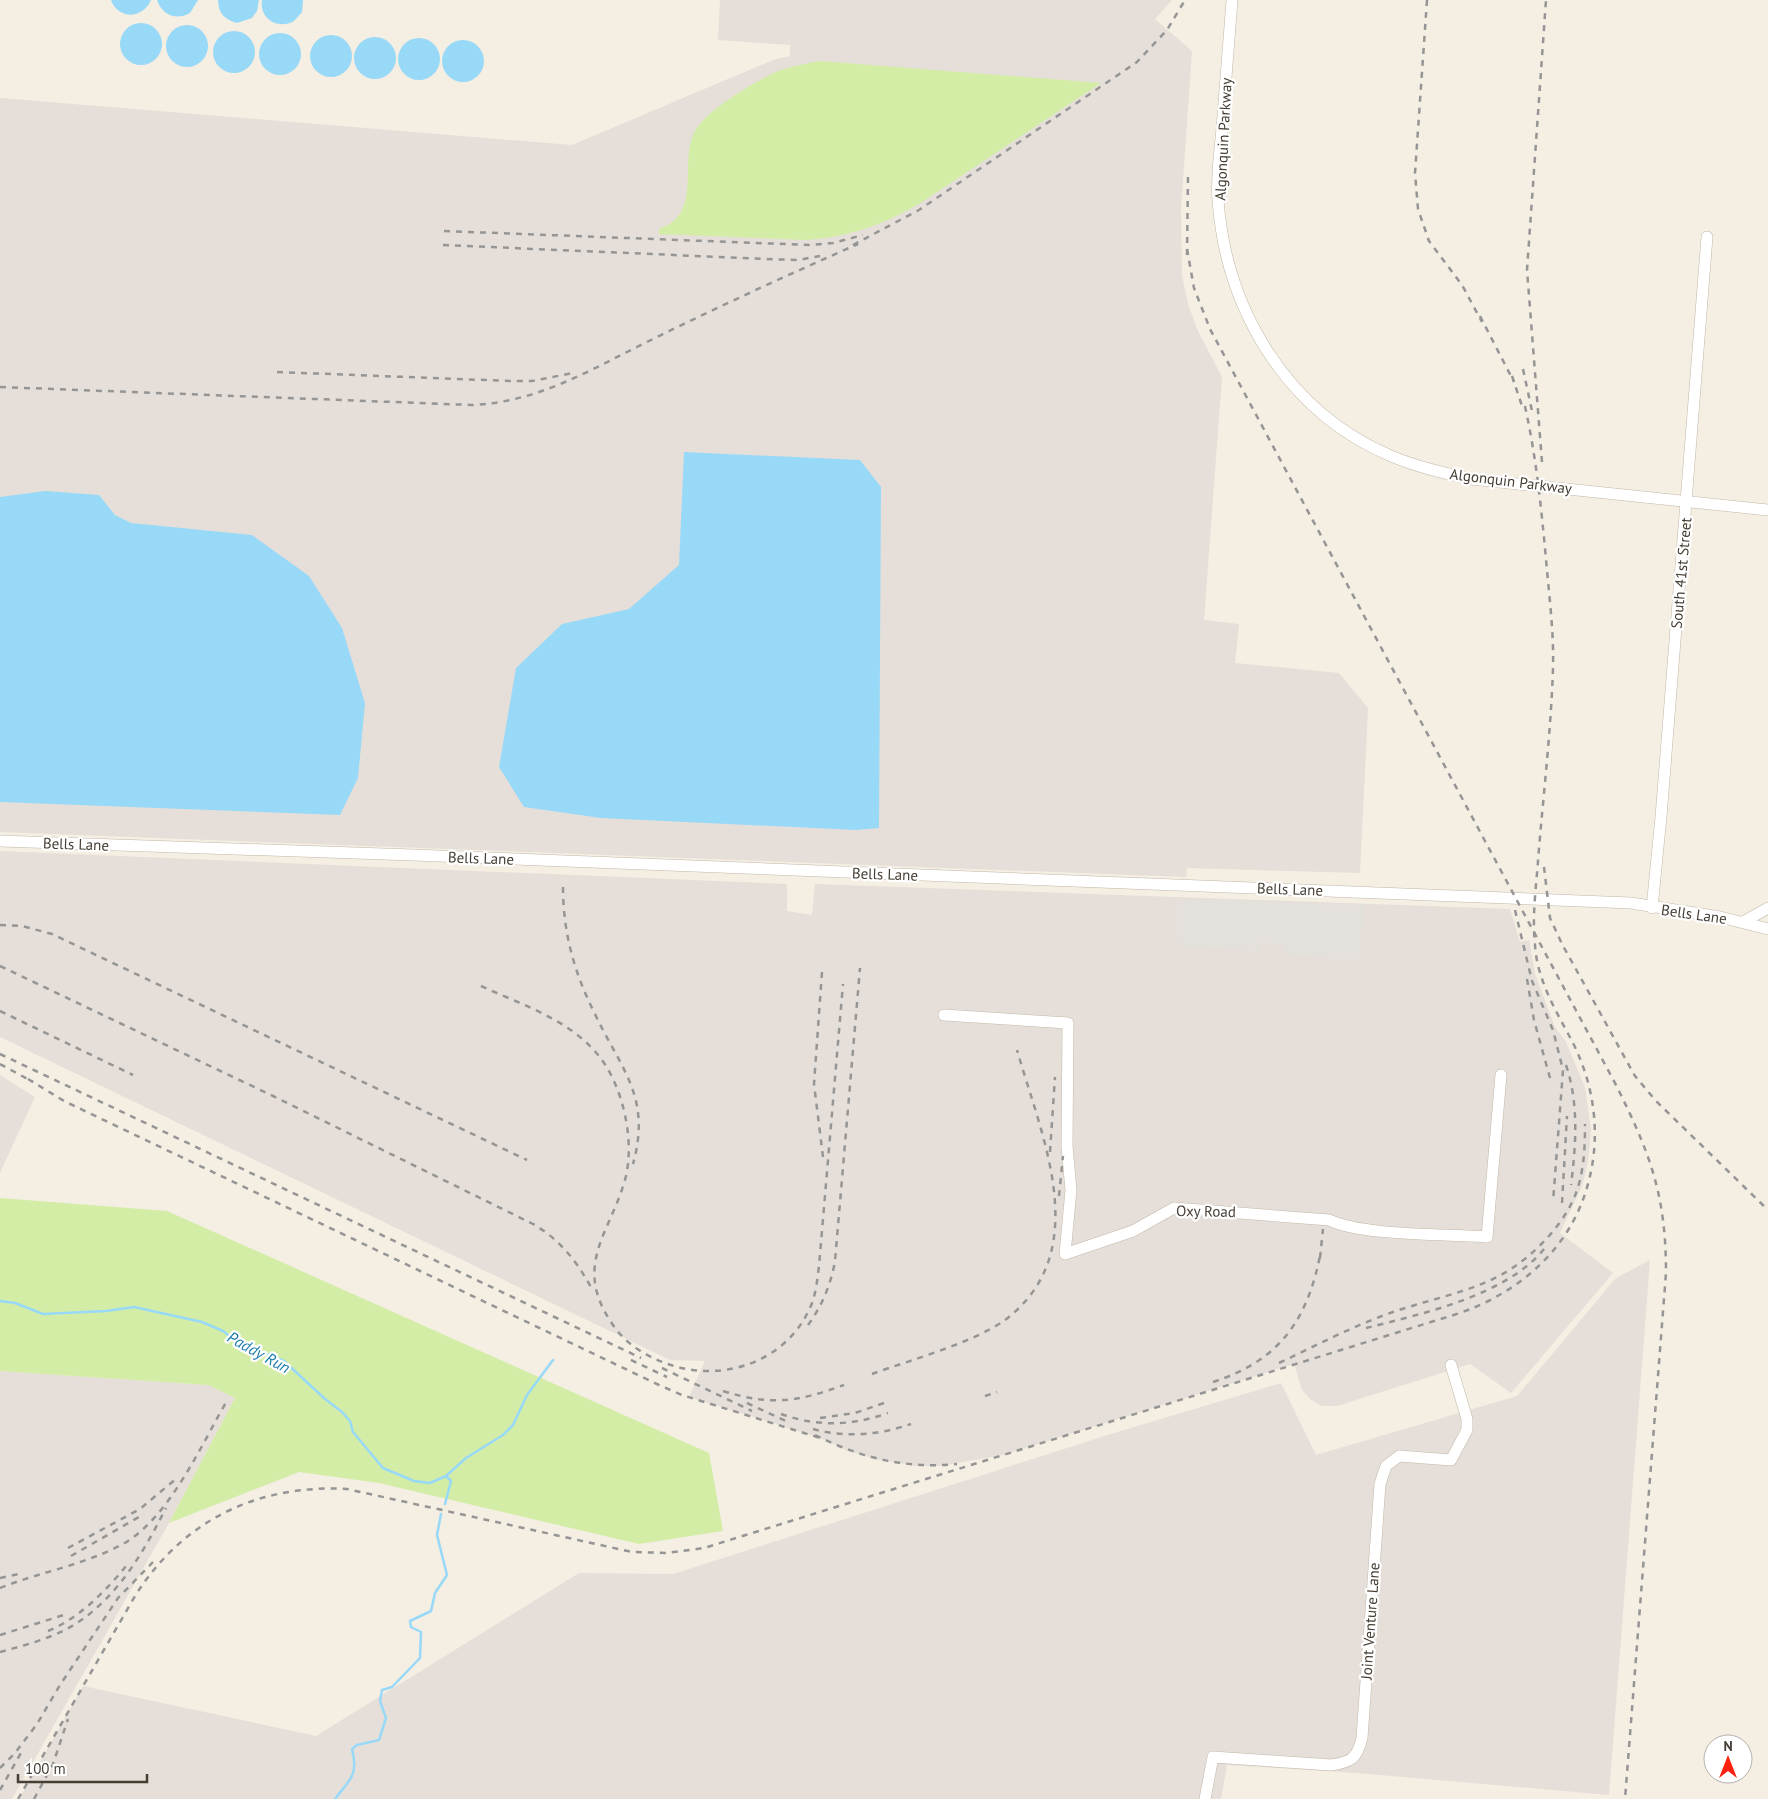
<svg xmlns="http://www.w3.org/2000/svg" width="1768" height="1799" font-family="'PT Sans',sans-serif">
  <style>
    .industrial { fill: #e6dfd9 }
    .green { fill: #d3eda7 }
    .parking { fill: #e4e0dc }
    .water { fill: #98d9f8 }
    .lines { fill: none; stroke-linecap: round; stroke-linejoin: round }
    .stream { stroke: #98d9f8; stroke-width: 2.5 }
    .minor-casing { stroke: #c3b7a8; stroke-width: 12 }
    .minor { stroke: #fff; stroke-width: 11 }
    .rail { stroke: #959595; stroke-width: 2.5; stroke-dasharray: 6 6; stroke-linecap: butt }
    .labels { text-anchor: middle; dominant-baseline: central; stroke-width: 4.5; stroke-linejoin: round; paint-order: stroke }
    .street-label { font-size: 15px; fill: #463d33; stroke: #fff }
    .water-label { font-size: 16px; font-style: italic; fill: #1e7cad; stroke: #fff }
  </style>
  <rect width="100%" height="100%" fill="#f4eee3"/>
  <g class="industrial">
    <path d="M 720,0 L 1172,0 L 1155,19 L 1192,51 L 1181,209 L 1182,275 L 1188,304 L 1197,329 L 1222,377 L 1204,620 L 1239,624 L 1235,663 L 1339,673 L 1368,708 L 1360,873 L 1187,868 L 1186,877 L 0,832 L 0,98 L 572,145 L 773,60 L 790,56 L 790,45 L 718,40 Z"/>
    <path d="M 0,851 L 787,884 L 787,911 L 812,915 L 815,884 L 1510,909 L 1520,942 L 1529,940 L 1535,974 L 1555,1027 L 1566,1042 L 1585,1087 L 1591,1130 L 1588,1162 L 1582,1186 L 1560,1233 L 1613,1273 L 1511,1393 L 1470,1364 L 1337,1406 L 1322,1406 L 1310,1399 L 1302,1390 L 1294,1364 L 1003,1455 L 940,1466 L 915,1466 L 875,1459 L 848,1451 L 820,1438 L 689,1397 L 705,1361 L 670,1360 L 0,1037 Z"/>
    <path d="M 0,1075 L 35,1097 L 0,1173 Z"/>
    <path d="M 1650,1260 L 1609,1795 L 1357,1773 L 1227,1765 L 1221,1799 L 19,1799 L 83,1686 L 316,1736 L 579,1573 L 673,1574 L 1114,1433 L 1281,1383 L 1316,1455 L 1517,1396 L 1616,1278 Z"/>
    <path d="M 0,1371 L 208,1385 L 235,1398 L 169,1523 L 12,1799 L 0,1799 Z"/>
  </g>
  <g class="green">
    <path d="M 820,61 L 1101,83 L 922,202 C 886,224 849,237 807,240 L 659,234 L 659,229 C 704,214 678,162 695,131 C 706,110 754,82 776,72 C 790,66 805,64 820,61 Z"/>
    <path d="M 0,1198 L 167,1211 L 709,1453 L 723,1531 L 639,1544 L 379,1483 L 299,1472 L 169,1523 L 235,1398 L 208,1385 L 0,1371 Z"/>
  </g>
  <path class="parking" d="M 1200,899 L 1364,906 L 1359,961 L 1283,954 L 1284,945 L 1260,943 L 1259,951 L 1184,946 L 1176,936 L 1178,902 Z"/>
  <g class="water">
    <path d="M 111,0 L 151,0 C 143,19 118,20 111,0 Z"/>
    <path d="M 157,0 L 198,0 L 190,13 C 176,21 162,15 157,0 Z"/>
    <path d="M 218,0 L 259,0 L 257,11 L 252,18 L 237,23 C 225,20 218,13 218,0 Z"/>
    <path d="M 262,0 L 303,0 L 302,12 L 294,21 C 278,30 259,19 262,0 Z"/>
    <circle cx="141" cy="44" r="21"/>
    <circle cx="187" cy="46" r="21"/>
    <circle cx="234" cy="52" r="21"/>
    <circle cx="280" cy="54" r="21"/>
    <circle cx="331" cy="56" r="21"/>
    <circle cx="375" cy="58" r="21"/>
    <circle cx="419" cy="59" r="21"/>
    <circle cx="463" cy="61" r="21"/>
    <path d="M 684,452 L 860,460 L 881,487 L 879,828 L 856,830 L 601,818 L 524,807 L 499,767 L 516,668 L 562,624 L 629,609 L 679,565 Z"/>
    <path d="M 45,491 L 99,495 L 115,515 L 131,523 L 252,535 L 309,576 L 342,628 L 365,703 L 358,778 L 340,815 L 0,802 L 0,497 Z"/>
  </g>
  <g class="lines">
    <g class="stream">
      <path d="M 0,1301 L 15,1303 L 43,1314 L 106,1311 L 134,1307 L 202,1322 L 223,1331 L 236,1341 L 284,1361 L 325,1399 L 342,1412 L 350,1421 L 353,1432 L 383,1468 L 414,1481 L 430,1483 L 446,1476 L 451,1481 L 445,1504"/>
      <path d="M 446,1476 L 466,1458 L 503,1435 L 513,1425 L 527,1395 L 553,1360"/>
      <path d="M 335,1799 C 349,1780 359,1776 352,1749 L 357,1745 L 379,1740 L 386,1718 L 380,1701 L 382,1690 L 392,1687 L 420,1658 L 421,1632 L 411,1627 L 410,1621 L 431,1611 L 435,1593 L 447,1575 L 437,1535 L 441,1514"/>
    </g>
    <defs>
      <g id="minor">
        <path d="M 1232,0 C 1229,43 1225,86 1222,128 C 1220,152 1216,177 1218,200 C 1226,310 1287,412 1391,456 C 1417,467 1444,473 1471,479 L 1768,510"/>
        <path d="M 0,841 L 413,855 L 1631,903 L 1720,917 L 1768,929"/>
        <path d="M 1652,908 L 1661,817 L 1707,237"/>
        <path d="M 1743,922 L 1768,908"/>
        <path d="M 944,1015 L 1068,1023 L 1067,1146 L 1071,1190 L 1065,1254 L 1133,1231 L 1174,1208 L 1329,1220 C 1363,1236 1446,1234 1487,1237 L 1501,1075"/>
        <path d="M 1205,1799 L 1213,1757 L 1331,1765 C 1351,1762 1357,1759 1362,1738 L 1380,1484 L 1386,1466 L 1399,1456 L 1451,1460 L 1467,1430 L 1467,1419 L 1451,1365"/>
      </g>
    </defs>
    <use href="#minor" class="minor-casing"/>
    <use href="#minor" class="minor"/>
    <g class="rail">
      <path d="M 1427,0 L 1415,173 L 1418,209 L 1429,241 L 1462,285 L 1482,322"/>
      <path d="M 444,231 L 810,245 L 833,243 L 863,235"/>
      <path d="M 443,245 L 766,259 L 798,260 L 820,256"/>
      <path d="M 853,245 L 919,210 L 1137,62 L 1167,30 L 1185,0"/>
      <path d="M 1187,249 L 1194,288 L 1210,329 L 1615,1083 C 1650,1153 1666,1194 1666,1273 L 1625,1799"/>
      <path d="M 1187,255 L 1188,176"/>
      <path d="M 1480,316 L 1514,382"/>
      <path d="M 1523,369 L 1532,411"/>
      <path d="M 277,372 L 510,381 L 532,381 L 573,373"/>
      <path d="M 1512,376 L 1523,409"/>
      <path d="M 0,387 L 472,405 C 541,402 595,367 655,338 C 722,305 790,274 858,244"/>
      <path d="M 1542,462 L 1527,270 L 1546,0"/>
      <path d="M 1544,867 L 1550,918 L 1562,944 L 1635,1076 L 1656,1101 L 1768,1210"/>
      <path d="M 563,887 C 563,932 574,972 594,1012 C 620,1068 652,1096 633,1164"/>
      <path d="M 1515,910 L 1532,981 L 1553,1030 L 1563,1070 L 1553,1202"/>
      <path d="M 0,925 L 22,926 L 52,934 L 527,1160"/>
      <path d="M 0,966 L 273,1096 L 533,1224 C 561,1240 578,1263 593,1291"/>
      <path d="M 822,972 L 814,1084 L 823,1157"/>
      <path d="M 1527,979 L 1534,1020 L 1550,1078"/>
      <path d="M 481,986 C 529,1008 584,1024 610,1073 C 626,1103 634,1147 625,1180 C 610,1233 573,1265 611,1322 C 624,1343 645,1356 668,1364 C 721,1383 784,1363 809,1310 C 816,1296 817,1281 819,1266 L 843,984"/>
      <path d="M 0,1011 L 133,1075"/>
      <path d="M 0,1054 L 641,1358"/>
      <path d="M 0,1064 L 33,1082"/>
      <path d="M 1566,1065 C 1579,1104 1576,1145 1571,1185"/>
      <path d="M 28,1079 L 64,1101 L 659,1385 L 682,1395 L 820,1438"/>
      <path d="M 1050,1152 L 1055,1077"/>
      <path d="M 1059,1196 L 1063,1156"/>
      <path d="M 1562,1203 L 1567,1116"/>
      <path d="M 1320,1258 L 1323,1229"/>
      <path d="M 808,1325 C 822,1306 831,1284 835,1261 L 860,968"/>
      <path d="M 1366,1328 C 1422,1314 1507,1295 1544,1249"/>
      <path d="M 631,1360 L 667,1377"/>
      <path d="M 1279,1363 C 1317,1345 1353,1326 1393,1312 C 1425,1301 1460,1294 1491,1280 C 1524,1265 1559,1232 1574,1198 C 1584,1175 1585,1148 1585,1124"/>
      <path d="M 662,1368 L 752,1411"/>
      <path d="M 872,1374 C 910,1360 973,1343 1005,1320 C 1095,1252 1042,1138 1017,1050"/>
      <path d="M 1213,1382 C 1281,1360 1308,1319 1321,1251"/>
      <path d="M 723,1391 C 771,1406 797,1402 844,1385"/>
      <path d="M 985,1396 L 997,1392"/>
      <path d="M 747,1403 L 788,1422"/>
      <path d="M 781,1414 C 818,1427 851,1426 888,1413"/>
      <path d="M 820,1418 L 855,1413 L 884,1403"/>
      <path d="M 813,1429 C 845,1438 879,1435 911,1424"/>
      <path d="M 815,1435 C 861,1458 906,1469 957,1464"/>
      <path d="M 68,1548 L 140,1509 L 177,1478"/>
      <path d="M 71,1556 L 144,1514"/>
      <path d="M 0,1578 L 23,1573"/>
      <path d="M 0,1588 C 40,1572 84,1565 123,1544 C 170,1517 201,1445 228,1399"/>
      <path d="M 48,1631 C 78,1619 106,1591 126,1566"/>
      <path d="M 0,1635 L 67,1614"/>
      <path d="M 0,1652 C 22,1646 45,1640 65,1630 C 114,1604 142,1555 166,1508"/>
      <path d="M 0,1768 L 15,1753 L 37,1724 L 60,1685 L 118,1598 L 153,1562"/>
      <path d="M 0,1790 L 21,1753"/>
      <path d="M 18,1799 L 135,1596 C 183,1520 258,1484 347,1489 L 632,1552 L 667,1553 L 704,1548 L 1460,1313 C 1522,1291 1573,1246 1589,1180 C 1601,1133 1594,1084 1572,1041 C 1556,1011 1537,980 1535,945 C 1532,917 1536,888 1538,861 C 1543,797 1551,732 1553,668 C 1554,632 1549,595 1546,559 C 1541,506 1536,454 1524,402"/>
      <path d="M 34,1799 L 53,1764 L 68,1719"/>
    </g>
  </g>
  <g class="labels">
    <g class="street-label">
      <text transform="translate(1223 139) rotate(-87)">Algonquin Parkway</text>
      <text transform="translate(1511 481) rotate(7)">Algonquin Parkway</text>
      <text transform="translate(1681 573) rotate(-85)">South 41st Street</text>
      <text transform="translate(76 844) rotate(2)">Bells Lane</text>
      <text transform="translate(481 858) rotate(2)">Bells Lane</text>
      <text transform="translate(885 874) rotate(2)">Bells Lane</text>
      <text transform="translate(1290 889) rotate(2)">Bells Lane</text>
      <text transform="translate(1694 914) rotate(8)">Bells Lane</text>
      <text transform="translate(1206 1211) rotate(1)">Oxy Road</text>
      <text transform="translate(1370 1621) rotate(-86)">Joint Venture Lane</text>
    </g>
    <g class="water-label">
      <text transform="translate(259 1352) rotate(29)">Paddy Run</text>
    </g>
  </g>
  <g transform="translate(1728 1759)"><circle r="24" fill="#ffffff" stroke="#b5b1ad"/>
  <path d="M0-4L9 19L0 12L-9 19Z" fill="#ff200f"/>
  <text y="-8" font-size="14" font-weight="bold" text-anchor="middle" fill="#463d33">N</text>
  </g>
  <path d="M18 1774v8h129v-8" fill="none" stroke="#463d33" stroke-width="2.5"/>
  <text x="25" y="1774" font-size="15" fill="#463d33" stroke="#ffffff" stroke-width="4" paint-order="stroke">100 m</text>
</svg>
